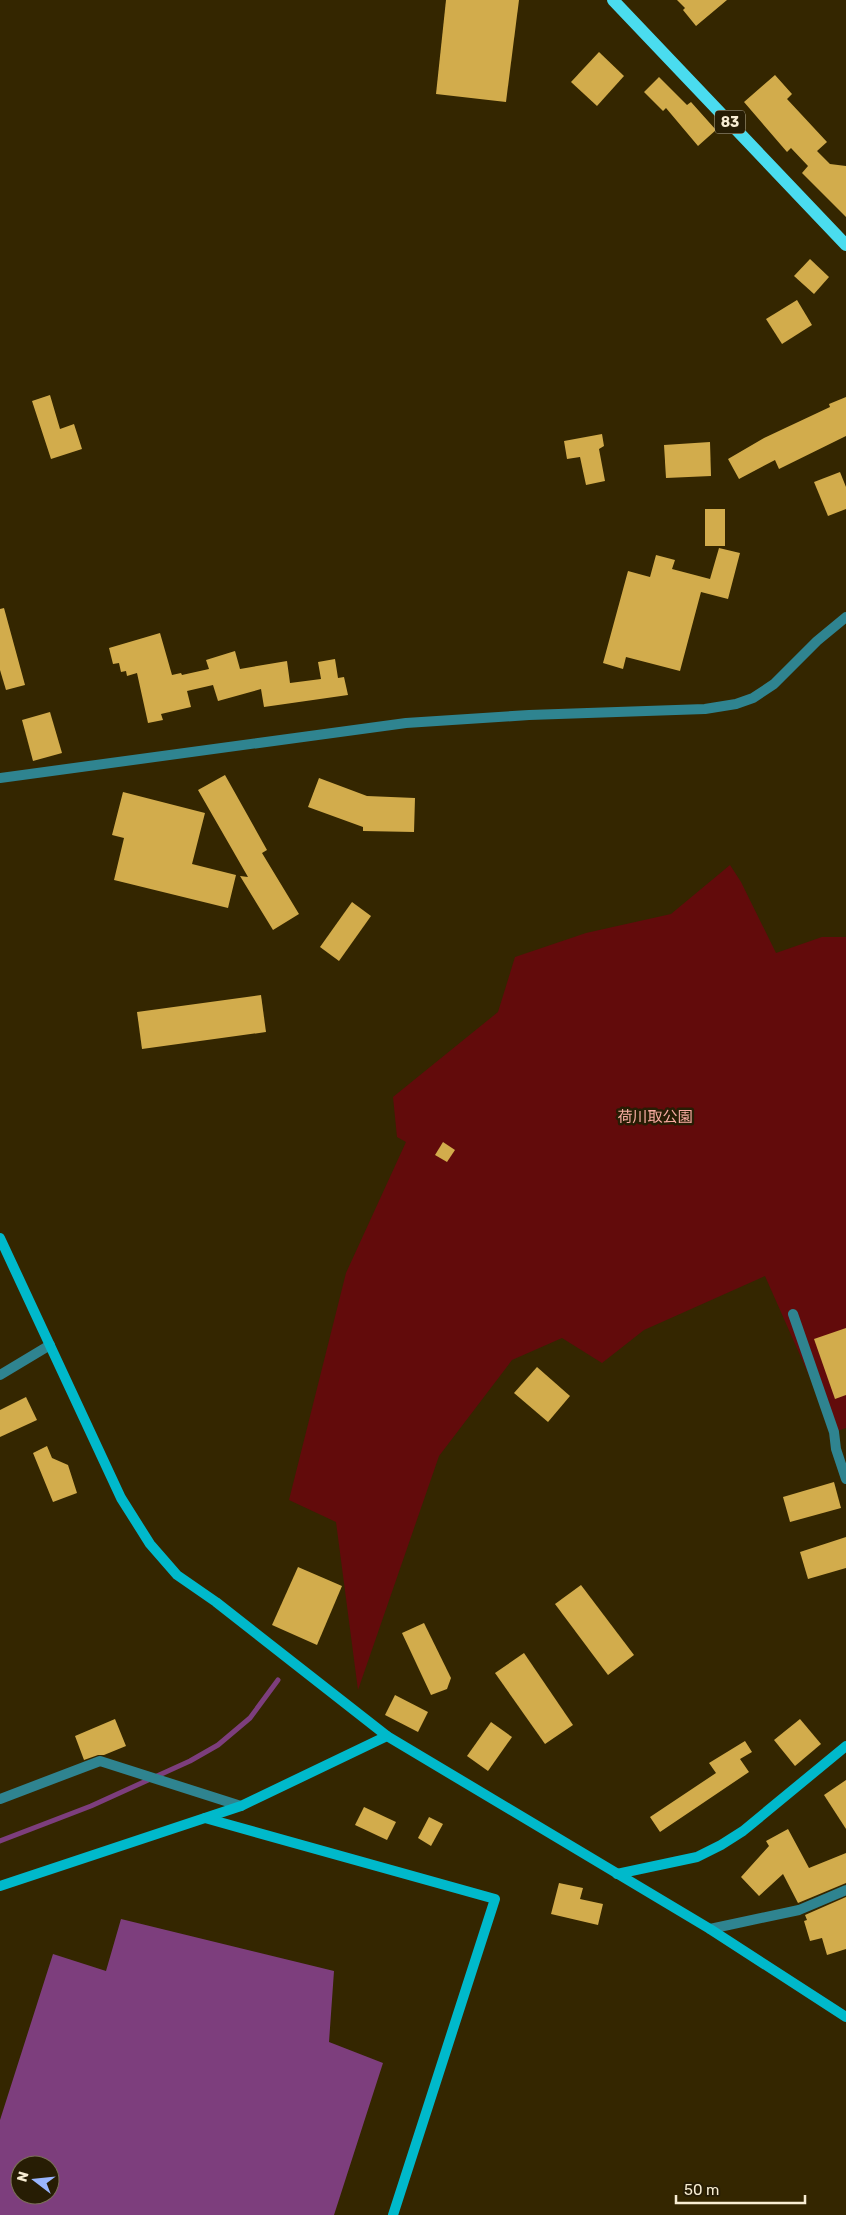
<svg xmlns="http://www.w3.org/2000/svg" width="846" height="2215" font-family="Rubik,'Noto Sans JP',sans-serif">
  <style>
    .green { fill: #620b0b }
    .water { fill: #7d3e7d; fill-rule: evenodd }
    .lines { fill: none; stroke-linecap: round; stroke-linejoin: round }
    .stream { stroke: #7d3e7d; stroke-width: 5 }
    .building { fill: #d2ac4c }
    .street { stroke: #2f8490; stroke-width: 10 }
    .secondary { stroke: #00b9cb; stroke-width: 10 }
    .primary { stroke: #4adcef; stroke-width: 12 }
    .labels { text-anchor: middle; dominant-baseline: central; stroke-width: 5; stroke-linejoin: round; paint-order: stroke }
    .shield { fill: #271d04; stroke: #b9af95; stroke-width: 1 }
    .shield-label { font-size: 14px; font-weight: bold; fill: #f8edd3 }
    .park-label { font-size: 15px; fill: #f8aca2; stroke: #271d04 }
  </style>
  <rect width="100%" height="100%" fill="#342600"/>
  <path class="green" d="M 730,865 L 741,882 L 776,953 L 822,937 L 846,937 L 846,1428 L 834,1432 L 765,1276 L 644,1330 L 602,1363 L 562,1338 L 512,1360 L 439,1456 L 358,1690 L 336,1522 L 289,1500 L 346,1273 L 406,1142 L 397,1137 L 393,1097 L 498,1012 L 515,957 L 586,933 L 671,914 Z"/>
  <path class="water" d="M 121,1919 L 334,1971 L 329,2042 L 383,2063 L 334,2215 L 0,2215 L 0,2120 L 53,1954 L 106,1971 ZM 20,2165 L 50,2165 L 50,2195 L 20,2195 Z"/>
  <g class="lines">
    <path class="stream" d="M 0,1841 L 91,1806 L 190,1761 L 218,1745 L 250,1718 L 278,1680"/>
  </g>
  <g class="building">
    <path d="M 446,0 L 519,0 L 506,102 L 436,94 Z"/>
    <path d="M 677,0 L 727,0 L 696,26 L 683,10 L 685,8 Z"/>
    <path d="M 599,52 L 624,76 L 597,106 L 571,82 Z"/>
    <path d="M 775,75 L 792,94 L 787,99 L 827,142 L 817,151 L 830,164 L 846,166 L 846,217 L 802,173 L 808,166 L 791,148 L 787,152 L 744,102 Z"/>
    <path d="M 659,77 L 687,105 L 691,102 L 716,130 L 698,146 L 666,108 L 663,111 L 644,92 Z"/>
    <path d="M 810,259 L 829,277 L 814,294 L 794,276 Z"/>
    <path d="M 797,300 L 812,325 L 782,344 L 766,319 Z"/>
    <path d="M 50,395 L 60,429 L 74,424 L 82,449 L 51,459 L 32,401 Z"/>
    <path d="M 846,397 L 846,436 L 779,469 L 775,460 L 739,479 L 728,459 L 764,438 L 830,407 L 829,404 Z"/>
    <path d="M 602,434 L 604,446 L 599,449 L 605,481 L 586,485 L 580,457 L 567,459 L 564,441 Z"/>
    <path d="M 710,442 L 711,476 L 666,478 L 664,445 Z"/>
    <path d="M 840,472 L 846,487 L 846,509 L 828,516 L 814,482 Z"/>
    <rect x="705" y="509" width="20" height="37"/>
    <path d="M 719,548 L 740,553 L 728,599 L 701,592 L 680,671 L 626,657 L 623,669 L 603,663 L 628,571 L 650,577 L 656,555 L 675,560 L 672,569 L 710,579 Z"/>
    <path d="M 4,608 L 25,685 L 6,690 L 0,670 L 0,609 Z"/>
    <path d="M 160,633 L 172,675 L 181,673 L 182,675 L 209,669 L 206,660 L 235,651 L 240,669 L 287,661 L 290,683 L 321,679 L 318,662 L 335,659 L 338,678 L 344,677 L 348,695 L 264,707 L 261,689 L 218,701 L 213,685 L 187,691 L 191,707 L 161,714 L 163,720 L 148,723 L 137,673 L 127,676 L 126,671 L 121,672 L 119,663 L 113,664 L 109,648 Z"/>
    <path d="M 50,712 L 62,753 L 33,761 L 22,720 Z"/>
    <path d="M 225,775 L 267,850 L 262,853 L 299,914 L 273,930 L 240,876 L 248,877 L 198,790 Z"/>
    <path d="M 319,778 L 367,796 L 415,798 L 414,832 L 363,831 L 363,827 L 308,807 Z"/>
    <path d="M 123,792 L 205,813 L 192,864 L 236,875 L 228,908 L 114,880 L 124,838 L 112,835 Z"/>
    <path d="M 352,902 L 371,916 L 339,961 L 320,947 Z"/>
    <path d="M 261,995 L 266,1032 L 142,1049 L 137,1012 Z"/>
    <path d="M 443,1142 L 455,1150 L 447,1162 L 435,1155 Z"/>
    <path d="M 846,1328 L 846,1395 L 835,1399 L 814,1339 Z"/>
    <path d="M 537,1367 L 570,1396 L 548,1422 L 514,1393 Z"/>
    <path d="M 26,1397 L 37,1420 L 0,1437 L 0,1410 Z"/>
    <path d="M 47,1446 L 52,1458 L 68,1465 L 77,1493 L 53,1502 L 33,1453 Z"/>
    <path d="M 834,1482 L 841,1508 L 790,1522 L 783,1497 Z"/>
    <path d="M 846,1537 L 846,1568 L 808,1579 L 800,1552 Z"/>
    <path d="M 298,1567 L 342,1586 L 317,1645 L 272,1625 Z"/>
    <path d="M 581,1585 L 634,1655 L 608,1675 L 555,1604 Z"/>
    <path d="M 424,1623 L 451,1678 L 447,1689 L 431,1695 L 402,1633 Z"/>
    <path d="M 524,1653 L 573,1725 L 545,1744 L 495,1673 Z"/>
    <path d="M 395,1695 L 428,1712 L 418,1732 L 385,1715 Z"/>
    <path d="M 115,1719 L 126,1746 L 104,1755 L 98,1755 L 84,1760 L 75,1736 Z"/>
    <path d="M 800,1719 L 821,1744 L 795,1766 L 774,1740 Z"/>
    <path d="M 491,1722 L 512,1737 L 488,1771 L 467,1756 Z"/>
    <path d="M 745,1741 L 752,1752 L 740,1759 L 749,1772 L 660,1832 L 650,1817 L 716,1773 L 709,1763 Z"/>
    <path d="M 846,1780 L 846,1829 L 824,1795 Z"/>
    <path d="M 364,1807 L 396,1822 L 387,1840 L 355,1825 Z"/>
    <path d="M 429,1817 L 443,1824 L 431,1846 L 418,1838 Z"/>
    <path d="M 788,1829 L 809,1868 L 846,1853 L 846,1883 L 798,1903 L 783,1874 L 759,1896 L 741,1877 L 769,1846 L 766,1841 Z"/>
    <path d="M 559,1883 L 583,1888 L 580,1899 L 603,1904 L 598,1925 L 551,1914 Z"/>
    <path d="M 846,1897 L 846,1949 L 827,1955 L 822,1938 L 810,1941 L 804,1921 L 807,1920 L 805,1915 Z"/>
  </g>
  <g class="lines">
    <g class="street">
      <path d="M 0,778 L 406,723 L 529,715 L 705,709 L 736,704 L 753,698 L 774,684 L 817,641 L 846,617"/>
      <path d="M 793,1314 L 834,1432 L 836,1449 L 846,1479"/>
      <path d="M 0,1375 L 50,1345"/>
      <path d="M 0,1799 L 100,1761 L 241,1806"/>
      <path d="M 710,1929 L 799,1910 L 846,1890"/>
    </g>
    <g class="secondary">
      <path d="M 0,1238 L 121,1498 L 150,1544 L 177,1575 L 216,1602 L 387,1736 L 710,1929 L 846,2017"/>
      <path d="M 205,1818 L 495,1899 L 393,2215"/>
      <path d="M 617,1874 L 697,1857 L 721,1845 L 743,1831 L 846,1746"/>
      <path d="M 0,1886 L 241,1806 L 387,1736"/>
    </g>
    <path class="primary" d="M 613,0 L 846,245"/>
  </g>
  <g class="labels">
    <rect class="shield" x="715" y="110.5" width="30" height="23" rx="4"/>
    <g class="shield-label">
      <text x="730" y="122">83</text>
    </g>
    <g class="park-label">
      <text x="655" y="1117">荷川取公園</text>
    </g>
  </g>
  <g transform="translate(35 2180) rotate(286)"><circle r="24" fill="#271d04" stroke="#7b7057"/>
  <path d="M0-4L9 19L0 12L-9 19Z" fill="#99b5fd"/>
  <text y="-8" font-size="14" font-weight="bold" text-anchor="middle" fill="#f8edd3">N</text>
  </g>
  <path d="M676 2195v8h129v-8" fill="none" stroke="#f8edd3" stroke-width="2.5"/>
  <text x="684" y="2195" font-size="15" fill="#f8edd3" stroke="#271d04" stroke-width="4" paint-order="stroke">50 m</text>
</svg>
